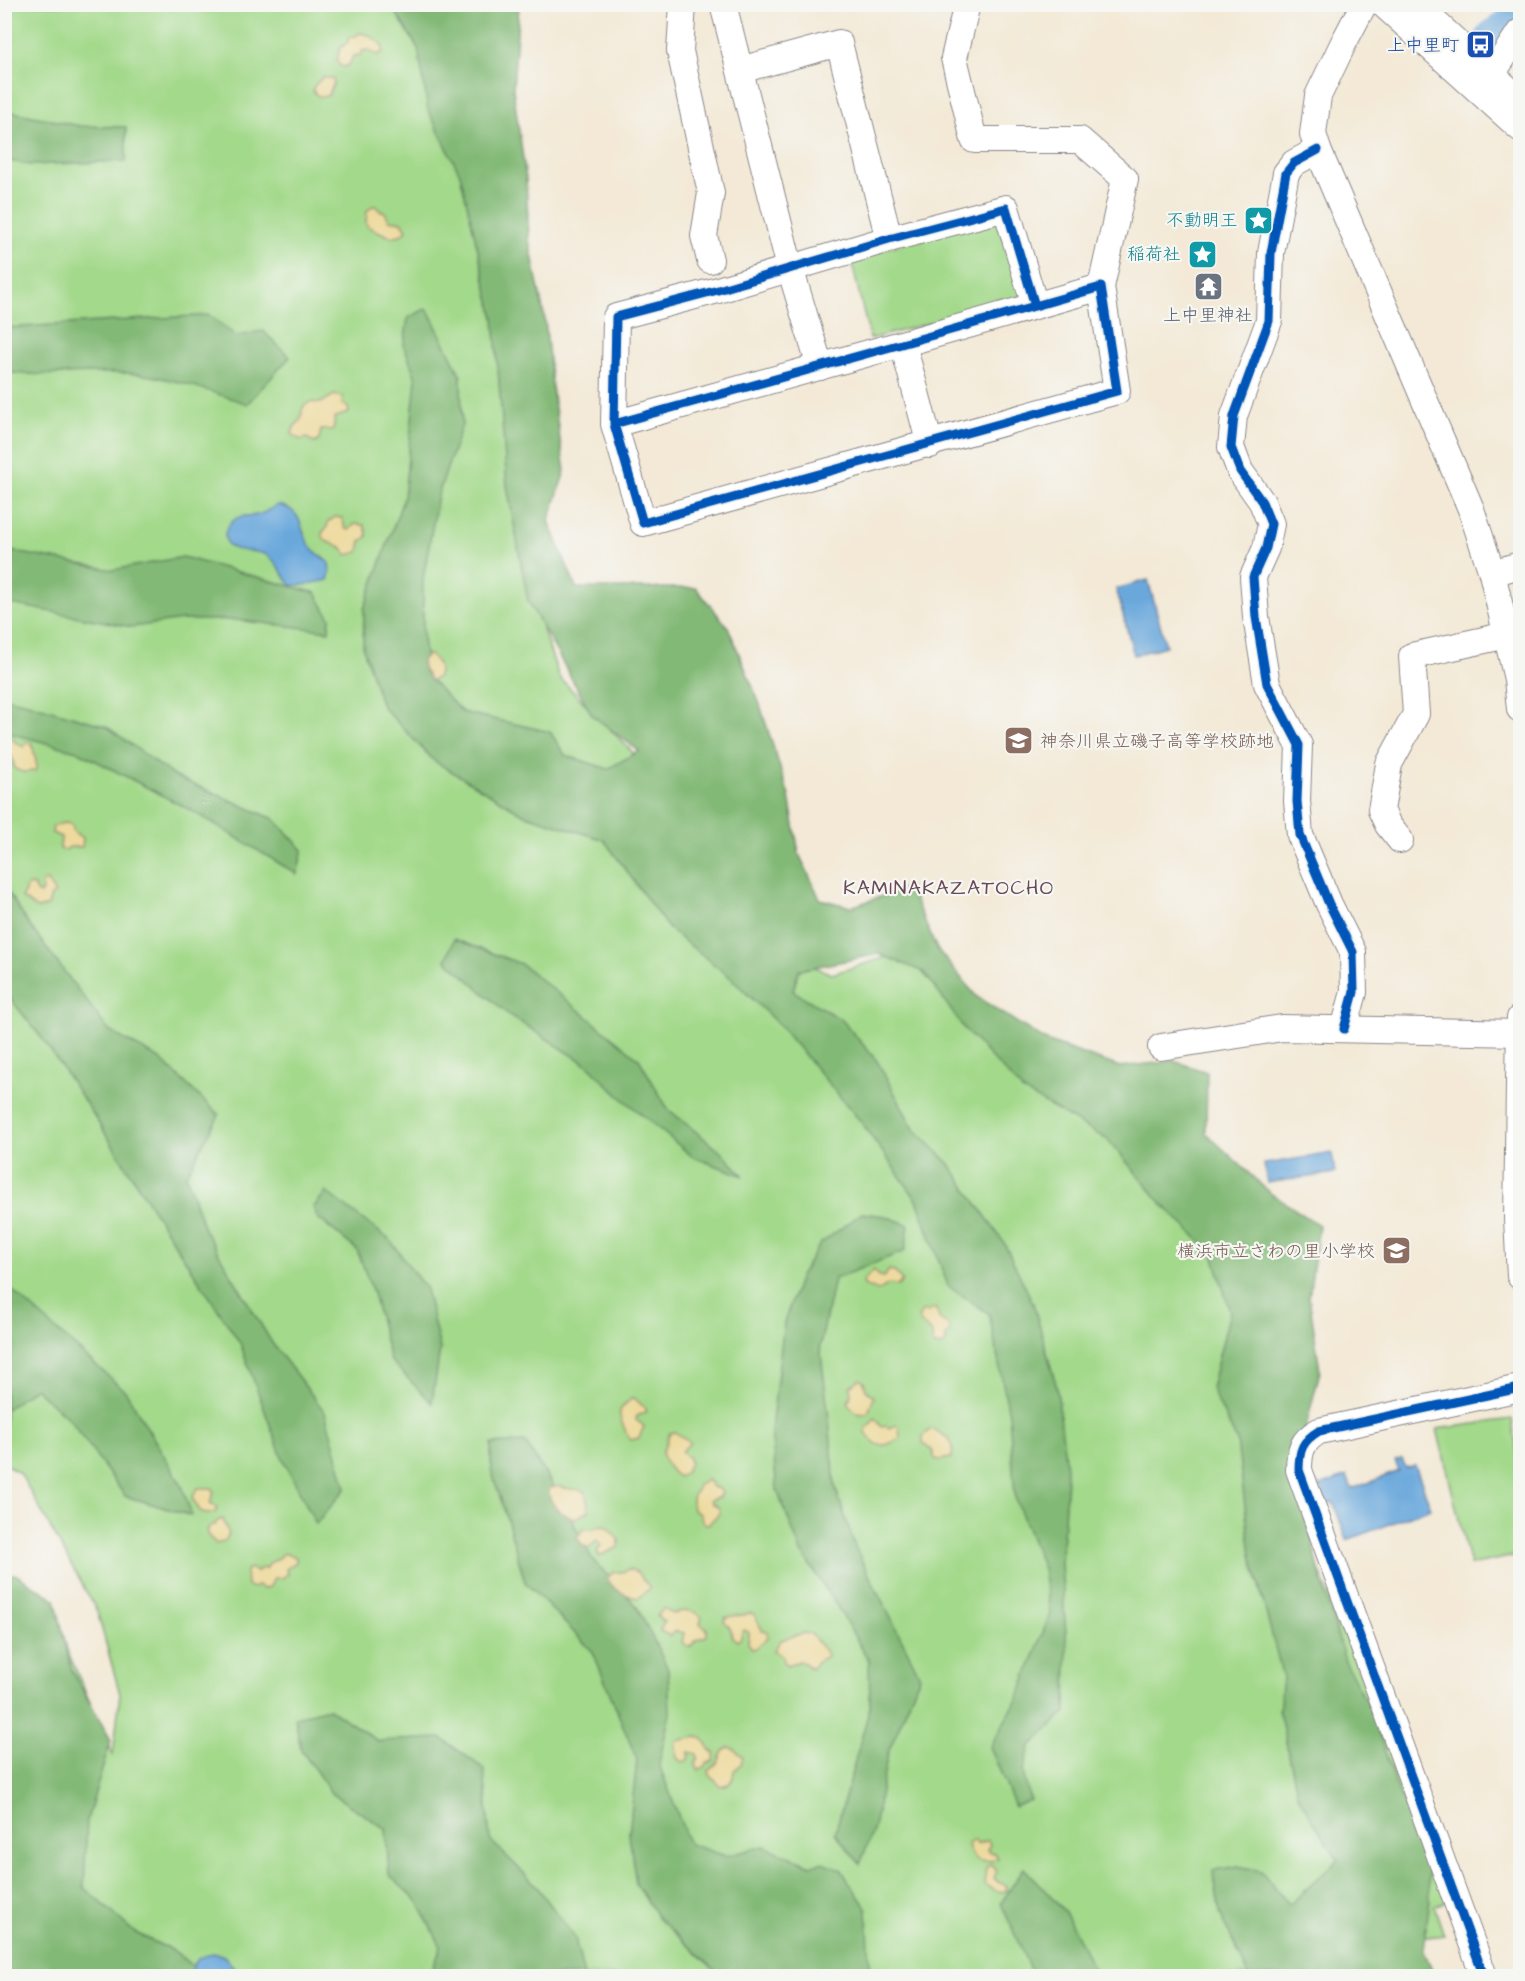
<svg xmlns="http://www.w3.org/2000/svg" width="1525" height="1981" font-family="'Architects Daughter','Klee One',sans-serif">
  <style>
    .green { fill: #a3d98a; stroke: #627e62; stroke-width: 1.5 }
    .forest { fill: #82b976; stroke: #526e58; stroke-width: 1.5 }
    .sand { fill: #eeda9e; stroke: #887e6c; stroke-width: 1.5 }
    .water { fill: #6aa8dc; stroke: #46658c; stroke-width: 1.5 }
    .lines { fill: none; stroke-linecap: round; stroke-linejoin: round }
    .river { stroke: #6aa8dc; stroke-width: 33 }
    .minor-casing { stroke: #8a8688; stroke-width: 28 }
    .minor { stroke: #fff; stroke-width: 26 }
    .cycleway-casing { stroke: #f6f6f2; stroke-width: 13 }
    .cycleway { stroke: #0057b8; stroke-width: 9 }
    .labels { text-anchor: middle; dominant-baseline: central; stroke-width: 4.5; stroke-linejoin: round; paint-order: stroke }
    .transit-label { font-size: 18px; fill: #164399; stroke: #f6f6f2; text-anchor: end }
    .culture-label { font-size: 18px; fill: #0d838f; stroke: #f6f6f2; text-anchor: end }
    .worship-label { font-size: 18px; fill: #5b616d; stroke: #f6f6f2 }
    .education-label { font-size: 18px; fill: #785e54; stroke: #f6f6f2; text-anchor: start }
    .neighbourhood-label { font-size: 20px; letter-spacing: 1.5px; fill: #694958; stroke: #f6f6f2 }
  </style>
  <rect width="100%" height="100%" fill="#f6f6f2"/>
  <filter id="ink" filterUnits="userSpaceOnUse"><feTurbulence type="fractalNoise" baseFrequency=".0167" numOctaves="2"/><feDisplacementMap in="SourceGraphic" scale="12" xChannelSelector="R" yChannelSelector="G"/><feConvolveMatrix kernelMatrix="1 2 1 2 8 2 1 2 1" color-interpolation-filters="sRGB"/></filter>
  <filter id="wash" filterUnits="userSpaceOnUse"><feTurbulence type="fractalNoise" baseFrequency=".008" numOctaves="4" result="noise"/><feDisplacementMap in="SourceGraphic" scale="24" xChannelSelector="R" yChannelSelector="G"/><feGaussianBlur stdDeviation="1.35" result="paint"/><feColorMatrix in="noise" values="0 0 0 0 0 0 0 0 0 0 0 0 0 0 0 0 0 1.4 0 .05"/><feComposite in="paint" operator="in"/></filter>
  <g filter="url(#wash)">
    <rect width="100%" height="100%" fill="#f3e9d6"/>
    <g class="green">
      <path d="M 5,5 L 419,5 L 508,320 L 521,566 L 559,677 L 652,772 L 778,953 L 832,974 L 902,952 L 925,975 L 1005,1069 L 1184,1151 L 1278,1464 L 1448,1900 L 1434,1906 L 1444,1935 L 1419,1938 L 1428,1976 L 5,1976 L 41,1590 L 113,1755 L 120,1694 L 97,1611 L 20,1473 L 5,1464 Z"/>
      <path d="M 998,215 L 1024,298 L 870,339 L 851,259 Z"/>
      <path d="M 1512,1419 L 1520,1472 L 1520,1555 L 1470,1565 L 1437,1429 Z"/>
    </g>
    <g class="forest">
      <path d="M 391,5 L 519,5 L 513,89 L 526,179 L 529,240 L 545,320 L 553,395 L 565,471 L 549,521 L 576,588 L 696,588 L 728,627 L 759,702 L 789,796 L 799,854 L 820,899 L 851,907 L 909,887 L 937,949 L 977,997 L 1046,1041 L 1120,1067 L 1174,1061 L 1207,1072 L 1206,1133 L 1270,1193 L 1319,1225 L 1309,1297 L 1320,1371 L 1295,1470 L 1322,1582 L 1345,1661 L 1372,1713 L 1399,1793 L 1428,1857 L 1430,1900 L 1423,1949 L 1435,1976 L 1249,1976 L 1220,1913 L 1213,1870 L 1238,1866 L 1261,1871 L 1289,1905 L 1338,1860 L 1298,1796 L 1279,1711 L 1283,1677 L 1251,1555 L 1237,1441 L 1211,1388 L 1230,1312 L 1213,1254 L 1163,1205 L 1108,1140 L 1023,1091 L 965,1030 L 924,972 L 879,954 L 799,970 L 793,991 L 842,1020 L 877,1061 L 914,1129 L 949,1163 L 1004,1243 L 1033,1303 L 1057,1388 L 1067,1478 L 1061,1563 L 1067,1648 L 1066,1712 L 1030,1747 L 1023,1772 L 1030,1800 L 1015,1807 L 990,1747 L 1018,1698 L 1050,1614 L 1043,1569 L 1015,1497 L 1009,1414 L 989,1314 L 948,1286 L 917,1200 L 861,1122 L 780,1026 L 731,978 L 668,928 L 604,840 L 523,814 L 434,761 L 382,706 L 363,648 L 364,609 L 404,497 L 416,379 L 404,345 L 408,318 L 427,308 L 461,376 L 462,425 L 438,495 L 423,579 L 423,638 L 428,677 L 462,712 L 550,732 L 565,755 L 608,769 L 639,751 L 592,715 L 528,601 L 507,486 L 494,318 L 460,174 L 428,110 L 418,48 Z"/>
      <path d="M 4,110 L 80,126 L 126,127 L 126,161 L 30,165 L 5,160 Z"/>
      <path d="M 209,315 L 236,336 L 263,331 L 290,357 L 247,404 C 210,391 165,375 126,373 C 85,371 45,378 5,372 L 5,328 Z"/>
      <path d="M 5,550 L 113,570 L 183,557 L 316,593 L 330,618 L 329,631 L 236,620 L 182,620 L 132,627 L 5,603 Z"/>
      <path d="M 5,698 L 24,702 L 106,726 L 174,776 L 274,819 L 303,850 L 297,874 L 194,812 L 77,751 L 5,732 Z"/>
      <path d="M 5,887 L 27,922 L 109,1031 L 160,1059 L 219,1115 L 186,1175 L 204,1229 L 272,1343 L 325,1412 L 346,1488 L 316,1524 L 281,1455 L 240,1343 L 170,1237 L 95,1117 L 44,1041 L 5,992 Z"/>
      <path d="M 454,939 L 521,964 L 590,1019 L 639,1059 L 668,1109 L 721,1152 L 744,1176 L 693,1157 L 617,1094 L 588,1065 L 509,1015 L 446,960 Z"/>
      <path d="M 326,1192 L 390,1240 L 426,1289 L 440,1349 L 432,1403 L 390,1360 L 373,1293 L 357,1250 L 318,1218 L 313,1208 Z"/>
      <path d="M 862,1213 L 885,1216 L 909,1225 L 905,1251 L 834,1279 L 820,1346 L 829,1419 L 835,1486 L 855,1547 L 920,1676 L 888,1753 L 874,1828 L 860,1864 L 835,1833 L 870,1707 L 869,1661 L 834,1601 L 801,1552 L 777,1490 L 771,1430 L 784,1323 L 800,1276 L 820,1244 Z"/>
      <path d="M 5,1284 L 126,1392 L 182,1486 L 192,1516 L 125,1496 L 72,1422 L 35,1388 L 5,1410 Z"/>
      <path d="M 525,1442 L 559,1495 L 592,1559 L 636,1605 L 668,1669 L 670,1713 L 659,1764 L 689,1844 L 726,1856 L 764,1846 L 811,1865 L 823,1862 L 841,1869 L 867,1909 L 870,1967 L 878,1976 L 716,1976 L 715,1970 L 659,1919 L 636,1884 L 629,1834 L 637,1760 L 593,1652 L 525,1582 L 505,1512 L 491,1470 L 491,1444 Z"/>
      <path d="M 15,1574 L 55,1599 L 72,1671 L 111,1740 L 87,1820 L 84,1887 L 134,1932 L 177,1953 L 203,1976 L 5,1976 L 4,1577 Z"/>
      <path d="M 328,1708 L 378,1741 L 441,1738 L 484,1769 L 490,1840 L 535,1884 L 575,1938 L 584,1976 L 430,1976 L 441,1947 L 418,1902 L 389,1875 L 386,1829 L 332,1794 L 301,1750 L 295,1717 Z"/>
      <path d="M 1024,1868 L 1065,1912 L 1097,1976 L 1033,1976 L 1001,1903 Z"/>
    </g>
    <g class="sand">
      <path d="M 360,33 C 369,34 376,39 382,45 L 383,52 L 378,55 L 367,50 L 362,51 L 361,55 L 353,56 L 349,65 L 344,67 L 339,65 L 337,60 L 340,48 L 347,43 L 350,36 L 354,37 Z"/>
      <path d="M 323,77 L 333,79 L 334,83 L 328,96 C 321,97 317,97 313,91 L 314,86 Z"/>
      <path d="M 373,206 L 376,206 L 379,210 L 385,212 L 389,220 L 402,222 L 407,230 L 400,235 L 391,237 L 368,227 L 366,223 L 367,211 Z"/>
      <path d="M 334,395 L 343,397 L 342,404 L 348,407 L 349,413 L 335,417 L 333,430 L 321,430 L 319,440 L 315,443 L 307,438 L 301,440 L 292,434 L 294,427 L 300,421 L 303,407 L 310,402 L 321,403 Z"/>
      <path d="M 335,517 L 342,518 L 345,528 L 349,530 L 355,524 L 364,525 L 367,533 L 367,537 L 361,541 L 359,552 L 347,555 C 346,553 343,548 341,547 C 333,541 324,546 322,533 L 327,527 L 328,522 Z"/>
      <path d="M 429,654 C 437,661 441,666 438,677 L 431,681 L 423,669 L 422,660 Z"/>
      <path d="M 13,738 L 15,742 L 24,747 L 26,743 L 32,743 L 37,766 L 35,771 L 22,772 L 15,769 L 12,757 L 5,753 L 6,741 Z"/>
      <path d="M 64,823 L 71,824 L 75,833 L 83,838 L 82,847 L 70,847 L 65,850 L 60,849 L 61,837 L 52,833 L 53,826 Z"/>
      <path d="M 47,881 L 55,893 L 51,896 L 48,906 L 37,909 L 21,897 L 25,892 L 25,889 L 29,885 L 34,886 L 36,892 L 40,894 L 42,890 L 42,882 Z"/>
      <path d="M 874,1270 L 879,1276 L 884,1277 L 889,1270 L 894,1271 L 902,1280 L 898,1286 L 889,1284 L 878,1291 L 864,1285 L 863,1281 Z"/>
      <path d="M 932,1309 L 936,1309 L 939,1318 L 949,1326 L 950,1331 L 946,1337 L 946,1343 L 942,1346 L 935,1346 L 932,1343 L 932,1333 L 921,1323 L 918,1317 L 923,1311 L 928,1312 Z"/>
      <path d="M 860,1379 L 864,1382 L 866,1390 L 874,1397 L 868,1413 L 859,1414 L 849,1406 L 848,1401 L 851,1396 L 850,1386 Z"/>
      <path d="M 633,1397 L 644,1407 L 646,1412 L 637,1416 L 636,1420 L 644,1426 L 639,1438 L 631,1440 C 626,1436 626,1433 624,1427 C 616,1411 619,1409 633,1397 Z"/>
      <path d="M 875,1418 L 882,1427 L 886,1426 L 889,1428 L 896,1425 L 899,1427 L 900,1439 L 886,1445 L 876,1445 L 866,1433 L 866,1429 Z"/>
      <path d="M 931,1429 C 937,1430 942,1435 948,1438 C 951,1444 955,1452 951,1458 L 940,1460 L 935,1459 L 932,1450 L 923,1443 L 923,1436 Z"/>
      <path d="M 675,1432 L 690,1443 L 681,1452 L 689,1458 L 690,1463 L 685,1473 L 679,1477 C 671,1473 664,1462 662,1453 L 670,1433 Z"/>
      <path d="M 708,1480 L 713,1488 L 719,1488 L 722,1493 L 720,1497 L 710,1500 L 711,1503 L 718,1507 L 720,1512 L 709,1524 L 703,1523 L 700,1514 L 693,1510 C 692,1502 690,1496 697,1491 L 698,1484 Z"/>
      <path d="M 557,1486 C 567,1490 575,1488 585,1491 L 589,1511 L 574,1519 C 561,1514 548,1505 549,1489 Z"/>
      <path d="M 198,1488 L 212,1488 L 214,1492 L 210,1503 L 217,1507 L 216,1512 L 208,1514 L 200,1511 L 192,1498 Z"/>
      <path d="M 223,1519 L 229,1534 L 225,1541 L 217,1544 L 210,1538 L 207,1530 L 211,1525 L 215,1525 L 217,1521 Z"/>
      <path d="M 606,1525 L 619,1540 L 619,1547 L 599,1556 L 597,1551 L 601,1545 L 597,1540 L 589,1548 L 582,1545 L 577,1537 L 584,1528 L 592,1530 L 597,1526 Z"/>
      <path d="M 283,1553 L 296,1557 L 296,1562 L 286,1569 L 288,1574 L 282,1578 L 274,1578 L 270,1587 L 263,1589 L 258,1585 L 254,1588 L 247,1586 L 246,1570 L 250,1568 L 256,1572 L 262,1568 L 266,1569 L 271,1562 L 276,1560 Z"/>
      <path d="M 630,1569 L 637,1572 L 650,1588 L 639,1598 C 625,1596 614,1590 606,1579 L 614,1572 L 621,1572 Z"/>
      <path d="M 664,1608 L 673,1614 C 685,1610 692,1608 702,1617 L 700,1624 L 707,1628 L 707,1636 L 696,1640 L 690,1648 L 682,1642 L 684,1633 L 676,1631 L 670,1636 L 660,1631 L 664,1621 L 657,1616 Z"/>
      <path d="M 749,1613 L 754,1614 L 762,1630 L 767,1631 L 768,1637 L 756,1648 L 751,1649 L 748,1644 L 749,1633 L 745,1630 L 742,1632 L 741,1638 L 737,1641 L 732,1637 L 730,1628 L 724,1621 L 725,1618 C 733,1614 741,1617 749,1613 Z"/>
      <path d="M 803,1633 L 813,1635 C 817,1643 823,1647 828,1656 L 821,1659 L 811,1669 L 806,1664 L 799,1661 L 787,1666 L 783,1662 L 783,1657 L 774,1650 L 781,1640 Z"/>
      <path d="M 697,1737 L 703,1739 L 709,1749 L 715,1753 L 713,1761 L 707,1763 L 705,1767 L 698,1770 L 695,1764 L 698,1758 L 697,1754 L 689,1752 L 688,1760 L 683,1762 L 679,1760 L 676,1756 L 677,1751 L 675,1747 L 676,1741 Z"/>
      <path d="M 728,1747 L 734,1749 L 743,1757 L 741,1764 C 735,1768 733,1771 733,1778 L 729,1784 L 720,1786 L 710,1775 L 709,1770 L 718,1762 L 723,1751 Z"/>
      <path d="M 974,1840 L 977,1844 L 988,1840 L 990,1845 L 987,1849 L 990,1852 L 995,1853 L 998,1858 C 984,1865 971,1862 968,1844 Z"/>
      <path d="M 991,1865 L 997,1871 L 994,1878 L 998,1882 L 1006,1885 L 1007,1890 C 999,1895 991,1889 984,1884 L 986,1868 Z"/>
    </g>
    <g class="water">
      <path d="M 278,505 C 306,511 297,528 311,547 C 316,553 323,558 329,563 L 330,573 L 328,580 L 303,585 L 291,585 C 283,576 278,563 268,556 C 257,547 226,557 225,536 C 225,530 229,524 234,520 C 242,514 248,517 257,515 C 264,514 271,508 278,505 Z"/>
      <path d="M 1148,580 L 1166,646 L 1134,655 L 1116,589 Z"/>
      <path d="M 1332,1153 L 1335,1173 L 1267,1183 L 1264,1164 Z"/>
      <path d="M 1402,1459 L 1406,1468 L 1415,1465 L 1431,1508 L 1347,1540 L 1333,1502 L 1327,1504 L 1320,1486 L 1347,1476 L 1352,1489 L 1399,1471 L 1395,1461 Z"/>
      <path d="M 213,1953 L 224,1956 L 241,1976 L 189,1976 C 192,1961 198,1957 213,1953 Z"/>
    </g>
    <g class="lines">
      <path class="river" d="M 1492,37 L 1520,16"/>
    </g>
  </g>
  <g filter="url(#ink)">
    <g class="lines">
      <defs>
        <g id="minor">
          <path d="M 683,4 L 680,51 L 711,193 L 704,236 L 710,260"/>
          <path d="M 723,4 L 790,268 L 820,367"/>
          <path d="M 967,4 L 954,58 L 974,140 L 1080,140 L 1125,179 L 1101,287"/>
          <path d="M 1364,4 L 1343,44 L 1318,96 L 1313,134 L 1318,150 L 1471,509 L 1492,573 L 1517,679 L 1520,709"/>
          <path d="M 1383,4 L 1520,128"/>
          <path d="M 1415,4 L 1520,100"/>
          <path d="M 740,70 L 839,43 L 889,239"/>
          <path d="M 1492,74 L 1520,32"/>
          <path d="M 1318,150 L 1294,163 L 1286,173 L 1271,253 L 1269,321 L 1234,416 L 1231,447 L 1240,471 L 1262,502 L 1271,524 L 1266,548 L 1253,577 L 1256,617 L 1267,684 L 1299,745 L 1297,801 L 1300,835 L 1329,904 L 1353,952 L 1354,992 L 1344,1029"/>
          <path d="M 903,344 L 930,445"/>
          <path d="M 614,424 C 777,379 939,334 1101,287 L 1117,391 L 643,523 L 614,424 L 616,317 L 718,290 L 889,239 L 1006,208 L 1035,306"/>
          <path d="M 1492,573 L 1520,565"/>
          <path d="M 1400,840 L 1388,825 L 1381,810 L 1389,764 L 1416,714 L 1412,656 L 1507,635"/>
          <path d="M 1520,1018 L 1517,1219 L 1520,1276"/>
          <path d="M 1161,1047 L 1282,1028 L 1520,1033"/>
          <path d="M 1484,1976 L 1299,1470 C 1299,1450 1302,1441 1319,1431 L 1520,1388"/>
        </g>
      </defs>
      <use href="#minor" class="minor-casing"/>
      <use href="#minor" class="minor"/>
      <defs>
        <g id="cycleway">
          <path d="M 1318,150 L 1294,163 L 1286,173 L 1271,253 L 1269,321 L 1234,416 L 1231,447 L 1240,471 L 1262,502 L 1271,524 L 1266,548 L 1253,577 L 1256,617 L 1267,684 L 1299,745 L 1297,801 L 1300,835 L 1329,904 L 1353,952 L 1354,992 L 1344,1029"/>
          <path d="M 614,424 C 777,379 939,334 1101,287 L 1117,391 L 643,523 L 614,424 L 616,317 L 718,290 L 889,239 L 1006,208 L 1035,306"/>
          <path d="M 1484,1976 L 1299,1470 C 1299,1450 1302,1441 1319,1431 L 1520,1388"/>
        </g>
      </defs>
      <use href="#cycleway" class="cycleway-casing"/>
      <use href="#cycleway" class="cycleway"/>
    </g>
  </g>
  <defs>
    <symbol id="bus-square" viewBox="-11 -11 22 22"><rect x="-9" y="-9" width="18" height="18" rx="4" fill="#1a4fb4" stroke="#f6f6f2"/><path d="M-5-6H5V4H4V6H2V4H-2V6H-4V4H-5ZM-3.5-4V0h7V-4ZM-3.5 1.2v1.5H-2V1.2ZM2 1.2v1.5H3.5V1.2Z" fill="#fff"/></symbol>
    <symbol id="sight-square" viewBox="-11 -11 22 22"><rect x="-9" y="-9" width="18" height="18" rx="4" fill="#0f9aa8" stroke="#f6f6f2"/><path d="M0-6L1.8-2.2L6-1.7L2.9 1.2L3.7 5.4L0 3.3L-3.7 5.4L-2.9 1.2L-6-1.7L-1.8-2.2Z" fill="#fff"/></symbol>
    <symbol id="temple-square" viewBox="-11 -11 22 22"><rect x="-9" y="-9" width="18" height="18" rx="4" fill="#6b7280" stroke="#f6f6f2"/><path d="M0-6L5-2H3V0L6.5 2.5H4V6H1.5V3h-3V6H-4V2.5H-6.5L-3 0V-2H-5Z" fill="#fff"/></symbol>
    <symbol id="school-square" viewBox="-11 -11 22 22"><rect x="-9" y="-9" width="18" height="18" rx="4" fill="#8d6e63" stroke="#f6f6f2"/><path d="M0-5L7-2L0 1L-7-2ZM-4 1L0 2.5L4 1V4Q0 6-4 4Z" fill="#fff"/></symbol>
  </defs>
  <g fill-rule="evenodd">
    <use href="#bus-square" x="1464" y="28" width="33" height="33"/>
    <use href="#sight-square" x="1242" y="204" width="33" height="33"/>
    <use href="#sight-square" x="1186" y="238" width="33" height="33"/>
    <use href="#temple-square" x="1192" y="270" width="33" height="33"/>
    <use href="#school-square" x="1002" y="724" width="33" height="33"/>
    <use href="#school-square" x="1380" y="1234" width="33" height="33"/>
  </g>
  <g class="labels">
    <g class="transit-label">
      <text x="1459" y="45">上中里町</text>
    </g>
    <g class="culture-label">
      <text x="1238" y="220">不動明王</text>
      <text x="1181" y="254">稲荷社</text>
    </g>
    <g class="worship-label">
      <text x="1208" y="315">上中里神社</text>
    </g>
    <g class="education-label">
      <text x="1040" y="741">神奈川県立磯子高等学校跡地</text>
      <text x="1375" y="1251" text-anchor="end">横浜市立さわの里小学校</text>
    </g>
    <g class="neighbourhood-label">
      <text x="949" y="888">KAMINAKAZATOCHO</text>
    </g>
  </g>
  <rect width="1525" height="1981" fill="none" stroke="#f6f6f2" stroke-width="24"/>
</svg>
